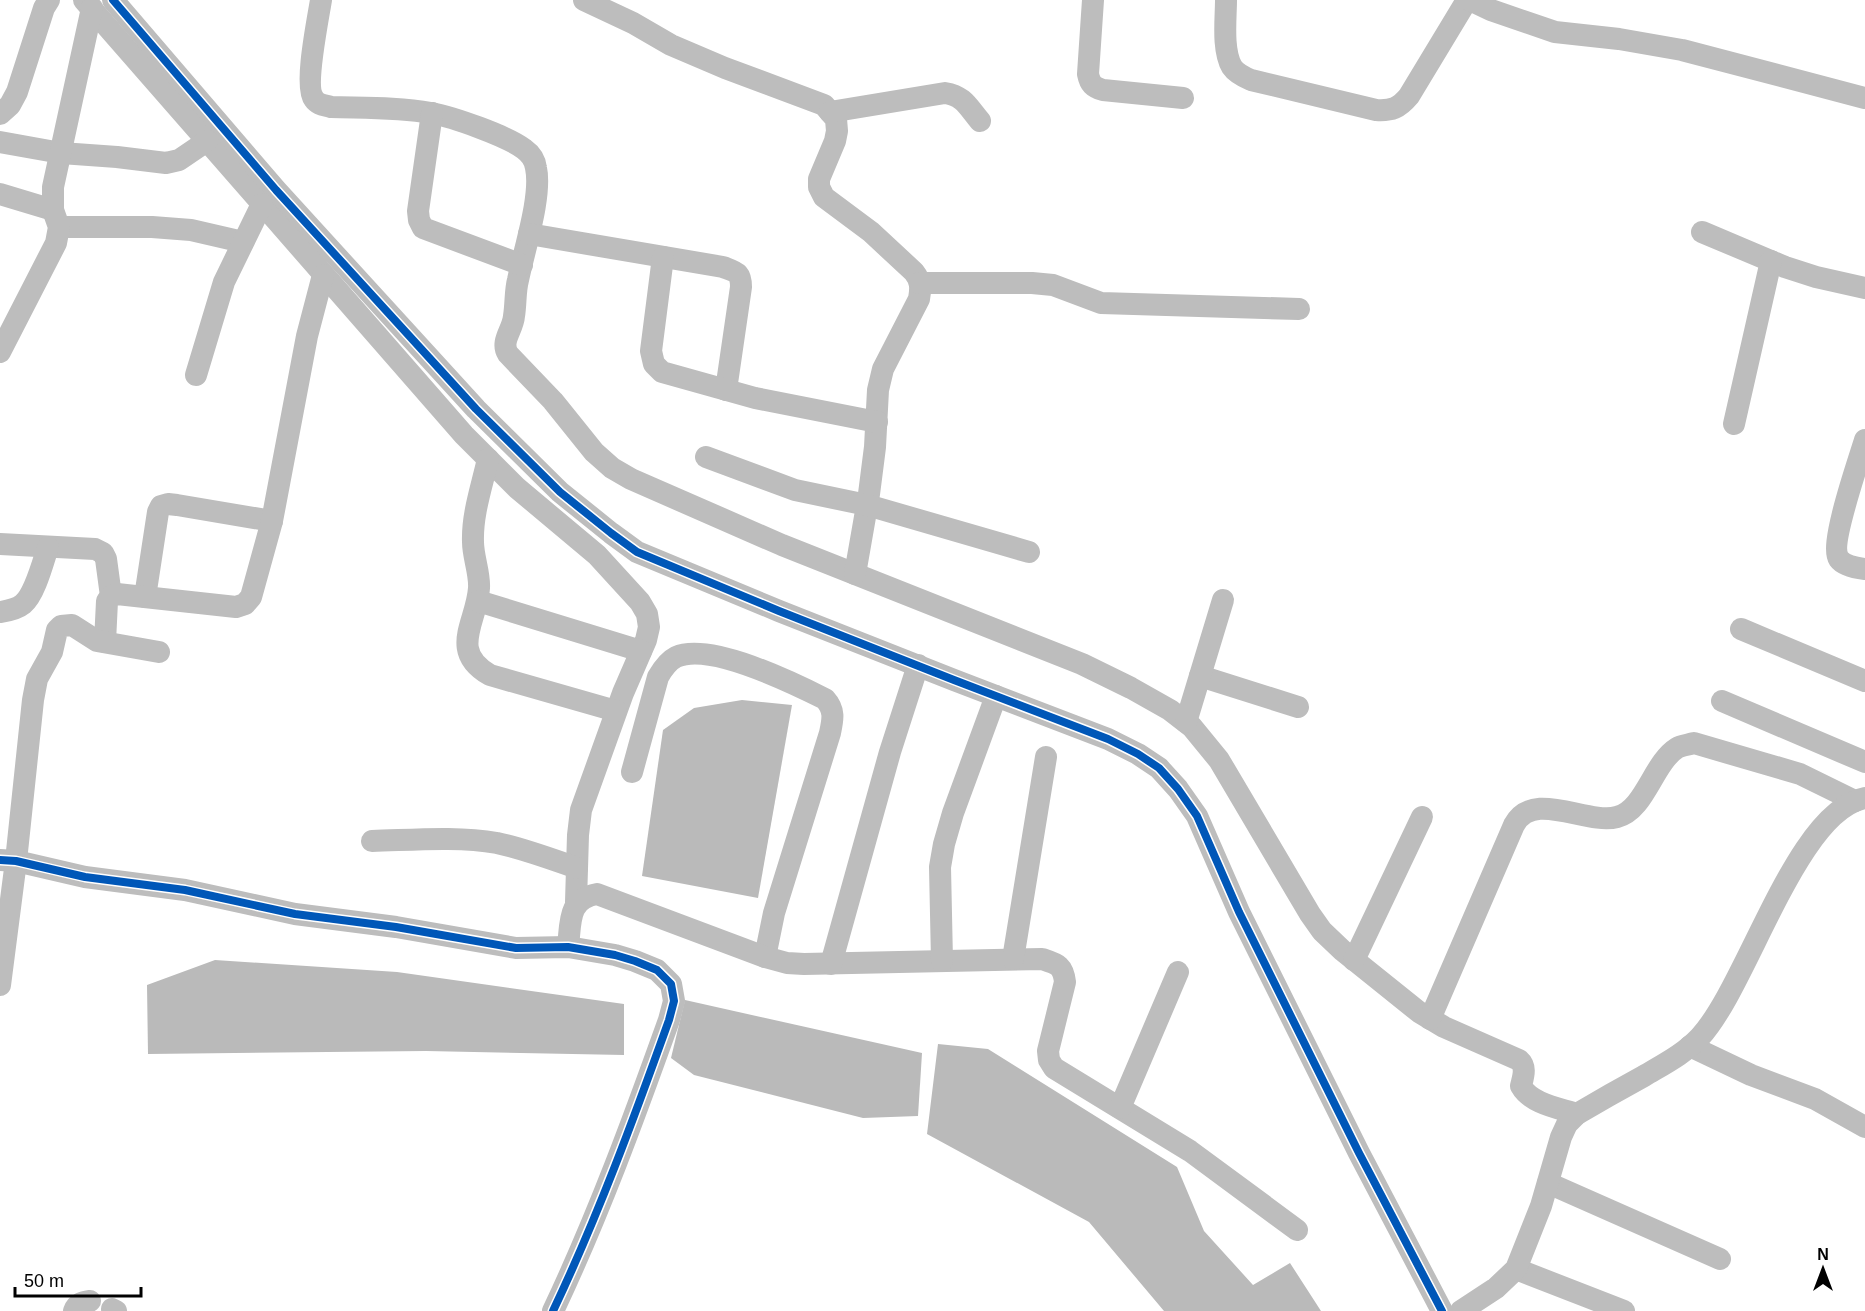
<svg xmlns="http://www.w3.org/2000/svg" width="1865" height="1311" font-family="Helvetica,sans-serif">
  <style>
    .water { fill: #bababa }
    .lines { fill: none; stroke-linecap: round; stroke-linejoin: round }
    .minor { stroke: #bdbdbd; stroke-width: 22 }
    .cycleway-casing { stroke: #fff; stroke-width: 11 }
    .cycleway { stroke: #0057b8; stroke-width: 8 }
  </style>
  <rect width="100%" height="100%" fill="#fff"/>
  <g class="water">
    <path d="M 742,700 L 792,705 L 758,898 L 642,876 L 663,730 L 694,708 Z"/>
    <path d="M 215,960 L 397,972 L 624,1004 L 624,1055 L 426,1051 L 148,1054 L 147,985 Z"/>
    <path d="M 685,1000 L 922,1053 L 918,1116 L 863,1118 L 694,1075 L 671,1058 Z"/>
    <path d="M 938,1044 L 988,1049 L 1177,1167 L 1204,1231 L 1253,1285 L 1290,1263 L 1321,1311 L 1164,1311 L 1089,1222 L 927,1134 Z"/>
  </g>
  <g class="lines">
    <g class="minor">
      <path d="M 84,0 L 464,435 L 517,488 L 597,555 L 640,602 L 647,614 L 649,627 L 646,640 L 623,693 L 581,810 L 578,835 L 576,902"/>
      <path d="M 113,0 L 276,190 L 476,409 L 560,492 L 611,533 L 637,552 L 779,611 L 954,680 L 1108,739 L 1138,754 L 1159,768 L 1178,789 L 1197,816 L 1239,912 L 1359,1153 L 1442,1311"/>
      <path d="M 321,0 C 318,19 304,87 314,99 C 318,105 325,105 331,107 C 364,108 398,107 431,113 C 453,117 507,136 524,149 C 531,154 535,160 536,168 C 542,196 524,250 518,280 C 515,291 516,304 514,316 C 513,330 500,341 508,354 L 553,401 L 594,452 L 612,468 L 631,479 L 782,545 L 1082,664 L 1131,688 L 1170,710 L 1192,727 L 1219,760 L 1310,914 L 1322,931 L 1343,951 L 1419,1012 L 1444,1027 L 1519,1060 C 1527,1067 1523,1077 1521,1086 C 1531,1104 1559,1108 1577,1114"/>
      <path d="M 584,0 L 633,23 L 671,45 L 725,68 L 824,105 L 836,119 L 837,131 L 835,141 L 819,179 L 819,187 L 824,197 L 871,232 L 914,272 C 921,281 921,288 919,299 L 883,369 L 878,390 L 875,447 L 869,494 L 855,574"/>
      <path d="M 1093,0 L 1088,74 C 1090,84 1093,87 1103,90 L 1183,98"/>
      <path d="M 1226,0 C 1226,18 1222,50 1232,67 C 1236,73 1244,77 1251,80 L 1376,110 C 1392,111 1399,108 1409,96 L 1467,0"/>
      <path d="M 1470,0 L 1491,10 L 1555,32 L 1619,39 L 1682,50 L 1865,98"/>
      <path d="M 830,112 L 945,93 C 964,96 968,107 980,121"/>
      <path d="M 432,113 L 418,211 L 419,220 L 423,228 L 522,265"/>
      <path d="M 0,114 L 10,105 L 17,92 L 44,8 L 49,0"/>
      <path d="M 0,142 L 61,153 L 117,157 L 166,163 L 179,160 L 207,141"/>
      <path d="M 0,194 L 53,210"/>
      <path d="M 59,227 L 152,227 L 191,230 L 243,242"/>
      <path d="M 1702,232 L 1785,267 L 1816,277 L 1865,288"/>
      <path d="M 529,234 L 723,267 C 736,272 741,272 741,287 L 726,390"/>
      <path d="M 663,257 L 651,351 L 654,364 L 662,372 L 755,398 L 877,422"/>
      <path d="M 920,283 L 1032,283 L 1053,285 L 1101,303 L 1299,309"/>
      <path d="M 0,352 L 56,243 L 59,227 L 53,210 L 53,187 L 92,8"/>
      <path d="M 196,375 L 224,282 L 262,204"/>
      <path d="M 1734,424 L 1771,261"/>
      <path d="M 1865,440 C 1859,460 1829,545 1839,559 C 1844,566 1857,568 1865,569"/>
      <path d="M 706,457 L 795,490 L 867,505 L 1029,552"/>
      <path d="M 488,459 C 482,486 472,514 473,542 C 473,557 480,573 479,588 C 477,622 448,651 490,675 L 616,711"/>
      <path d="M 0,544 L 95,549 L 103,553 L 106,559 L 111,596"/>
      <path d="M 145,597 L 158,512 L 161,506 L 168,504 L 177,505 L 272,521"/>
      <path d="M 478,601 L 641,651"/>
      <path d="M 0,612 C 7,611 17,609 23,604 C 35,594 43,562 48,547"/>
      <path d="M 1741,629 L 1865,681"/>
      <path d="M 105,642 L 107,601 L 111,596 L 117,594 L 236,607 L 245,604 L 251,597 L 272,521 L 307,336 L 323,275"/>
      <path d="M 1200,676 L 1298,707"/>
      <path d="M 1722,701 L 1865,762"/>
      <path d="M 1186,722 L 1223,600"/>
      <path d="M 632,772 L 658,677 C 662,670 668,661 676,657 C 710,642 793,683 825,699 C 835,710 833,719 830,733 L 774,913 L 765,957"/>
      <path d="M 372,841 C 413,840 457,836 497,843 C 525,849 551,859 577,868"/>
      <path d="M 0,860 L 16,861 L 85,877 L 185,890 L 295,914 L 396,927 L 516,948 L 568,947 L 615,955 L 635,961 L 657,970 L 671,984 L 674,1001 L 669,1020 C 634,1118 598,1216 553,1311"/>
      <path d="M 568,947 C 571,923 567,899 597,894 L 765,957 L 787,963 L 804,964 L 1042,959 C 1057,964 1063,965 1065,982 L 1048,1051 L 1049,1060 L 1054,1068 L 1190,1151 L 1297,1230"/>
      <path d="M 1013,959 L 1046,757"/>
      <path d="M 1354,960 L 1422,817"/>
      <path d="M 942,961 L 940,867 L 944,844 L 953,813 L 996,696"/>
      <path d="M 831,964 L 890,752 L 918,665"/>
      <path d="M 0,985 L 16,861 L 33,700 L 37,679 L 52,652 L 57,630 L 61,626 L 72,625 L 97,641 L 159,652"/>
      <path d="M 1430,1019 L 1514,825 C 1533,789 1586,825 1617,817 C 1645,810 1653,763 1677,748 C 1682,745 1688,745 1694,743 L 1800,774 L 1855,801"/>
      <path d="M 1690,1046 L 1751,1075 L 1815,1099 L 1865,1127"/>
      <path d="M 1120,1108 L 1178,972"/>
      <path d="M 1548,1183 L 1720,1259"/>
      <path d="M 1516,1269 L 1624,1311"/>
      <path d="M 112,1309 L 116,1311"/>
      <path d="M 74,1311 C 77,1303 83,1302 90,1301"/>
      <path d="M 1461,1311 L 1496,1288 L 1516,1269 L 1541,1206 L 1561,1137 L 1567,1124 L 1577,1114 C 1599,1101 1622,1088 1644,1076 C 1664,1064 1684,1054 1700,1037 C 1748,985 1796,811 1865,798"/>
    </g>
    <defs>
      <g id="cycleway">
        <path d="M 113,0 L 276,190 L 476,409 L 560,492 L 611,533 L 637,552 L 779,611 L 954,680 L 1108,739 L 1138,754 L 1159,768 L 1178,789 L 1197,816 L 1239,912 L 1359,1153 L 1442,1311"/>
        <path d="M 0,860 L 16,861 L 85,877 L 185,890 L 295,914 L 396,927 L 516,948 L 568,947 L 615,955 L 635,961 L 657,970 L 671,984 L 674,1001 L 669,1020 C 634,1118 598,1216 553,1311"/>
      </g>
    </defs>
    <use href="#cycleway" class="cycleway-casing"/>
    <use href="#cycleway" class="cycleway"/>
  </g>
  <g transform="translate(1823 1269)" stroke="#ffffff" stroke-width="4.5" paint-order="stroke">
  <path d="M0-4.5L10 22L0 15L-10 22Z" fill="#000000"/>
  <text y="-9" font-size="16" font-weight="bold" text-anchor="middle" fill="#000000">N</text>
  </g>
  <path d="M15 1287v9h126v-9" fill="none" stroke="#000000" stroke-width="3"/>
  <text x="24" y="1287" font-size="18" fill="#000000" stroke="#ffffff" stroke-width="4.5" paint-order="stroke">50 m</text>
</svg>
